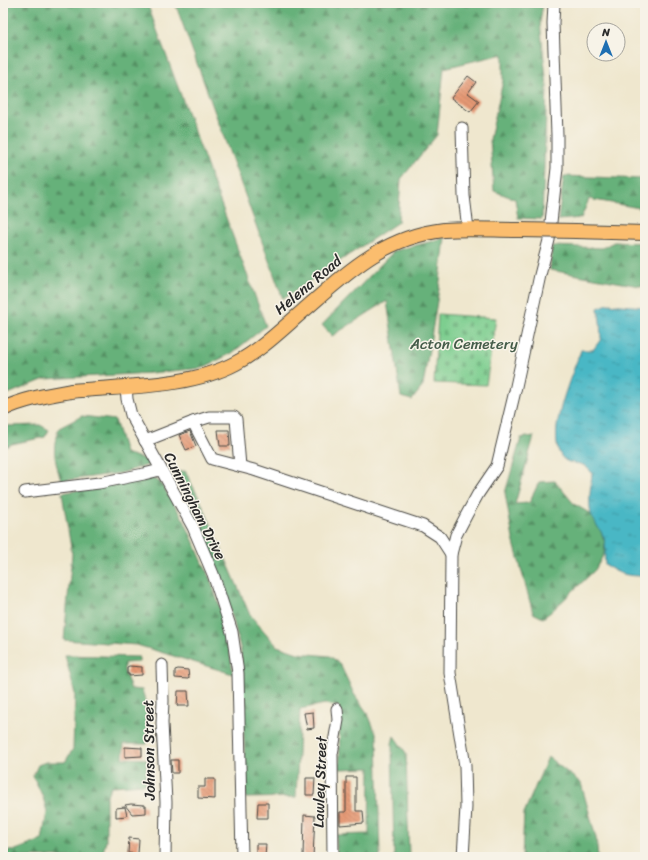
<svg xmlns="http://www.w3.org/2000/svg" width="648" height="860" font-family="Sriracha,sans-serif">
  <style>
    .forest { fill: url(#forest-firs); stroke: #486e52 }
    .cemetery { fill: url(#cemetery-stones); stroke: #547c5d }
    .water { fill: url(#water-ripples); stroke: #3a7178 }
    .building { fill: url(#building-back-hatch) }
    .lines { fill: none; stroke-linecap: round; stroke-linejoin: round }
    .minor-casing { stroke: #484743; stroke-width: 13 }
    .major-casing { stroke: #484743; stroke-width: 16 }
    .minor { stroke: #fff; stroke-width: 11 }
    .major { stroke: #fbbd6e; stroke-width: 14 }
    .major-bridge-casing { stroke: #484743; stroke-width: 16; stroke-linecap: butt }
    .major-bridge { stroke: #fbbd6e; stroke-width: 14 }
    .labels { text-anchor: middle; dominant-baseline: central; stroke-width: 3; stroke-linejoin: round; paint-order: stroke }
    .street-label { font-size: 15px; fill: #2b2b2b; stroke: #f7f3e8 }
    .park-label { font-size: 15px; fill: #445c49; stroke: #f7f3e8 }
  </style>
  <defs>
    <pattern id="forest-firs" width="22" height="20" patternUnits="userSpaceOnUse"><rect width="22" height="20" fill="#66b17a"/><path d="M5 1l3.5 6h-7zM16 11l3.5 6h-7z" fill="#549064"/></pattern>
    <pattern id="cemetery-stones" width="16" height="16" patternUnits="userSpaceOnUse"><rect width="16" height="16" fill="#7dce8f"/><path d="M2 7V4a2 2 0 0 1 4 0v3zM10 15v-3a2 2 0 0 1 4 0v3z" fill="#6cb17c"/></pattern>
    <pattern id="water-ripples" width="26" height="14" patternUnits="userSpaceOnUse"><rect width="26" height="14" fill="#4ab7c5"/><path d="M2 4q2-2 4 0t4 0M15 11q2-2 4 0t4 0" fill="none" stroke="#3e95a0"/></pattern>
    <pattern id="building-back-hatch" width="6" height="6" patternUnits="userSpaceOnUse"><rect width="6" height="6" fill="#e69975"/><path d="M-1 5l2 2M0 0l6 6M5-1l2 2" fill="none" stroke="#bb7d60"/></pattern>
  </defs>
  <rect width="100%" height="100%" fill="#f7f3e8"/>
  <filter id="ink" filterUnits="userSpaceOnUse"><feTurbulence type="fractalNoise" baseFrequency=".025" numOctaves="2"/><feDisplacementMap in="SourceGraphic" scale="8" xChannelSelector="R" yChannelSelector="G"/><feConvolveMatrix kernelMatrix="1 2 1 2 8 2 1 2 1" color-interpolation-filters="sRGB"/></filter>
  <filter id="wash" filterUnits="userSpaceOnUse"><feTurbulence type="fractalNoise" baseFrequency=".012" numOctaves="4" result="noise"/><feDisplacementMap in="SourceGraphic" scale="16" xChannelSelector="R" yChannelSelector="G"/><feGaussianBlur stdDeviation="0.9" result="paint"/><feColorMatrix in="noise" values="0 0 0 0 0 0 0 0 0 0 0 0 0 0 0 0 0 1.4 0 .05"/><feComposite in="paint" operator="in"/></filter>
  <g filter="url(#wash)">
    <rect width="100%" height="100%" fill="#efe7ce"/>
    <g class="forest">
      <path d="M 3,3 L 147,3 L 266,326 L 232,353 L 202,368 L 151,373 L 45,379 L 3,396 Z"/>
      <path d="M 175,3 L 543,3 L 540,22 L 547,87 L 542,219 L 518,218 L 515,199 L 494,191 L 490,139 L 503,81 L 503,54 L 444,68 L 437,135 L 401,179 L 398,222 L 283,299 Z"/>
      <path d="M 564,176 L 645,179 L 645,209 L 589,199 L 581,218 L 558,220 Z"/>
      <path d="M 445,238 L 439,289 L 423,386 L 412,400 L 401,397 L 387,301 L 332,336 L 322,325 L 394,251 Z"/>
      <path d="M 614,242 L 645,243 L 645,287 L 550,270 L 552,246 L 602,248 Z"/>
      <path d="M 82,416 L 115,420 L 125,453 L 147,460 L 148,465 L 121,473 L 61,481 C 55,460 51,449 59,428 Z"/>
      <path d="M 40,425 L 49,430 L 45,437 L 12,444 L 3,448 L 3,426 Z"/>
      <path d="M 534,436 L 515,504 L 529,503 L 539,482 L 555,481 L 574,504 L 591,514 L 601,531 L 605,543 L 604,554 L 595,570 L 552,611 L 543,618 L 533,613 L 513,539 L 505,493 L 521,438 Z"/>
      <path d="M 185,471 L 201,502 L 250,615 L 277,646 L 298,653 L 330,656 L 340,664 L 354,694 L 368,714 L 377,736 L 380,857 L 337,857 L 336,835 L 369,834 L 370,768 L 340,769 L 339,707 L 325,704 L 300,709 L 296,797 L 246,798 L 241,651 L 233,619 L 218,577 L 175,475 L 177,472 Z"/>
      <path d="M 151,478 L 160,482 L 184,520 L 211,581 L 226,626 L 233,674 L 137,645 L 64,640 L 72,554 L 62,493 Z"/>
      <path d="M 65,655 L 139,657 L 139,662 L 124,663 L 124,671 L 131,689 L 142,690 L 148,709 L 147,744 L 124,744 L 123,758 L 147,759 L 146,784 L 111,786 L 106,798 L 106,840 L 102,857 L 3,857 L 3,850 L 13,851 L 42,840 L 47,812 L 43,797 L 33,776 L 38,765 L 46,762 L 65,762 L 73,749 L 75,694 Z"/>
      <path d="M 394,736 L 406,753 L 409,857 L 394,857 L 392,744 Z"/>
      <path d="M 548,757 L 581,783 L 596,838 L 598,857 L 522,857 L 524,813 Z"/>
    </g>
    <path class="cemetery" d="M 438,314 L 496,318 L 486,385 L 434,383 Z"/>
    <path class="water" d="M 608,304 L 645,307 L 645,576 C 628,576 618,575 605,564 C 604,557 606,548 605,542 C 603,531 594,524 591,514 C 588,501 591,485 592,473 C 590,471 588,468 585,466 C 577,461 568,466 561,456 C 546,432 572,375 581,350 L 593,350 L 601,339 L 600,321 L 598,308 Z"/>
    <g id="blocks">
      <g class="building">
        <path d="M 468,76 L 476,82 L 468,93 L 479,101 L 470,112 L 451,98 Z"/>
        <path d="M 218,430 L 229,430 L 230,446 L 220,446 Z"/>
        <path d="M 190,431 L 196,446 L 186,450 L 179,435 Z"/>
        <path d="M 129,666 L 142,667 L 142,675 L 129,676 L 129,674 L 127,674 L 127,667 Z"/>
        <path d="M 178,669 L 188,670 L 189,678 L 188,679 L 175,678 L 175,670 Z"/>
        <path d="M 178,691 L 188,691 L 189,706 L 177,706 Z"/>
        <path d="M 313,712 L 314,728 L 307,729 L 304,713 Z"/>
        <path d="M 125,747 L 142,748 L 142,756 L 125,757 Z"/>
        <path d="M 171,760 L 178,760 L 178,773 L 172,773 Z"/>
        <path d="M 346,777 L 356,777 L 356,811 L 363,811 L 364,823 L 340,825 L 340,812 L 346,812 Z"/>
        <path d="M 306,778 L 315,778 L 314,795 L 306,795 Z"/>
        <path d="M 205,779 L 215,779 L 215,799 L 198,798 L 198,787 L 205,787 Z"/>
        <path d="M 258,803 L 268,803 L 268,818 L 257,818 Z"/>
        <path d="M 131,804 L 144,805 L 144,806 L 146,806 L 146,813 L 132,814 L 125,805 Z"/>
        <path d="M 125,807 L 127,816 L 116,817 L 116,808 Z"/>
        <path d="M 304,815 L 315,816 L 313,857 L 303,857 Z"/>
        <path d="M 129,838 L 139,839 L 138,854 L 128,853 Z"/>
        <path d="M 256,844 L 266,844 L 265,857 L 256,857 Z"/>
      </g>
    </g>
  </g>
  <g filter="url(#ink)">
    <use href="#blocks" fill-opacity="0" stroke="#484743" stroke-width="1"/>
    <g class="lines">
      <defs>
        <g id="minor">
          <path d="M 462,128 L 464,196 L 468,229"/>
          <path d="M 126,386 L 127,399 L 131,415 L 193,527 L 213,574 L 232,632 L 238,673 L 242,857"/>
          <path d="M 193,422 L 209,417 L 234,417 L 236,419 L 240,466"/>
          <path d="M 145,441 L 193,422 L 212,459 L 254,470 L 423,526 L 440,537 L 451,554"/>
          <path d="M 25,492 L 99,483 L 144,474 L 160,470"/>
          <path d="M 162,665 L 163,701 L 162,723 L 166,802 L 165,857"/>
          <path d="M 333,857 L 332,754 L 338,720 L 337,709"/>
          <path d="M 463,857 L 466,807 L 465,766 L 450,673 L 451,554 L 456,535 L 467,514 L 478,494 L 497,466 L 515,391 L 540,275 L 549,240 L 557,168 L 557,135 L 553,23 L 554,3"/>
        </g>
        <g id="major">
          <path d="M 576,231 L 645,233"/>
          <path d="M 3,409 C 24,399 48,395 71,391 C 123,386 189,388 236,363 C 261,350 282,329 303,311 C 347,273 383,237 444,230 C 469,228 495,230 519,230"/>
        </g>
      </defs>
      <use href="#minor" class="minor-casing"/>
      <use href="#major" class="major-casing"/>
      <use href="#minor" class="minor"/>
      <use href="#major" class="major"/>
      <defs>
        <path id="major-bridge" d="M 519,230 L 576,231"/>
      </defs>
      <use href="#major-bridge" class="major-bridge-casing"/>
      <use href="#major-bridge" class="major-bridge"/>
    </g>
  </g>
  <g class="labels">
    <g class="street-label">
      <text transform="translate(308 285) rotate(-40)">Helena Road</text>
      <text transform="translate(195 506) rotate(63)">Cunningham Drive</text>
      <text transform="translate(149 750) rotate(-91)">Johnson Street</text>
      <text transform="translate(320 782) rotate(-88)">Lawley Street</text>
    </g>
    <g class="park-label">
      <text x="464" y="344">Acton Cemetery</text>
    </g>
  </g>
  <rect width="648" height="860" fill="none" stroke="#f7f3e8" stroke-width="16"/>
  <g transform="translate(606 42)"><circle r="19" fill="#f7f3e8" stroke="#a5a39c"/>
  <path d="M0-3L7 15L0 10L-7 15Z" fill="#1f6fb2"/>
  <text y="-6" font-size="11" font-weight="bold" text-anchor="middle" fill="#2b2b2b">N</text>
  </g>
</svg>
